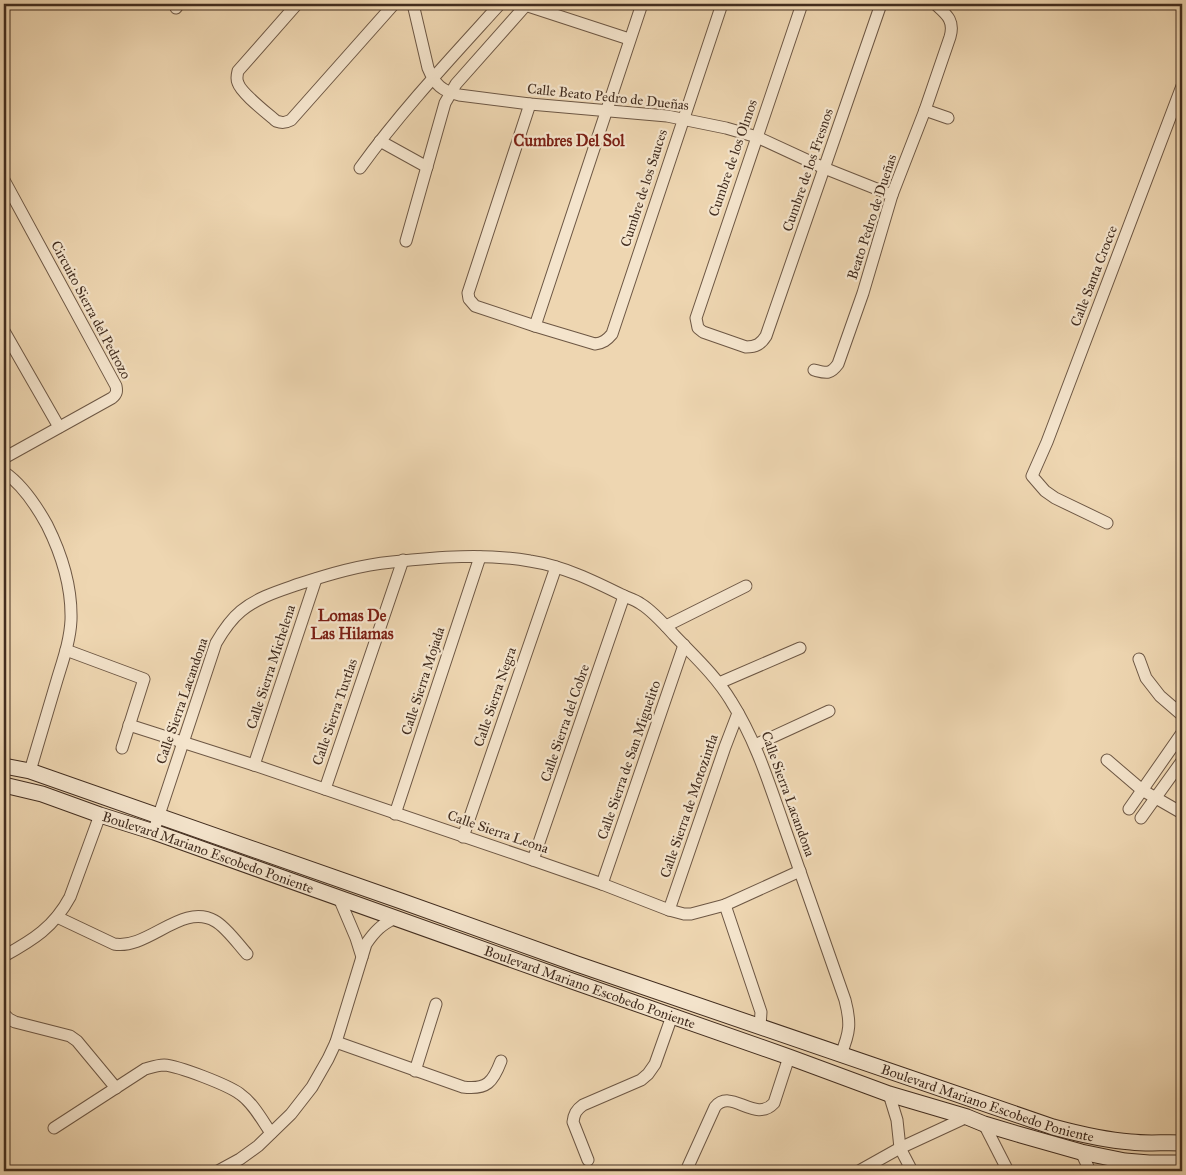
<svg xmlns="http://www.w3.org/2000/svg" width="1186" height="1175" font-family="'IM FELL Great Primer',serif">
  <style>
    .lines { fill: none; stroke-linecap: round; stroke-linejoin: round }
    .street-casing { stroke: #6d5744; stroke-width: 13 }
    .secondary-casing { stroke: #422d1f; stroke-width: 17 }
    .street { stroke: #f4e4cc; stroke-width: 11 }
    .secondary { stroke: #f4e4cc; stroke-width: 15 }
    .labels { text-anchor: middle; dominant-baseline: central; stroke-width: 4.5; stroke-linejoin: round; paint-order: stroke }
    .street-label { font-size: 14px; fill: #422d1f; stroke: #f4e4cc }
    .quarter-label { font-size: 16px; font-weight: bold; fill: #7a1f14; stroke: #f4e4cc }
  </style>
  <rect width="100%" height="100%" fill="#eed6b1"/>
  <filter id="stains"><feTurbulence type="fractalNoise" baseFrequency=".004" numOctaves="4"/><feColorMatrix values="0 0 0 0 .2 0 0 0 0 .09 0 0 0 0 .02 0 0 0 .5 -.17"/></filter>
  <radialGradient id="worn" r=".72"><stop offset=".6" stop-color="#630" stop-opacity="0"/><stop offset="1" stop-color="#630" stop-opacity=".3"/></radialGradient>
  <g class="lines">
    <defs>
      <g id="street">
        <path d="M 297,4 L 238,71 C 237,75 236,79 238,83 C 241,93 267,113 276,121 C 282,123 285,123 291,120 L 394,4"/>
        <path d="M 413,4 L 428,68 C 435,85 442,91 459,95 L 530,104 L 667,116 L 726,128 L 757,137 L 824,168 L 892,195"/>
        <path d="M 802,4 L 696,318 L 698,328 L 703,332 L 746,347 C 756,347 761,344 766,336 L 881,4"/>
        <path d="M 525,5 L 629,39"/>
        <path d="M 176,8 L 179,4"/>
        <path d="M 530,104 L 468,293 L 469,299 L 475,306 L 535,326 L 595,344 C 603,343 607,340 612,334 L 722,4"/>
        <path d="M 925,110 L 948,118"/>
        <path d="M 380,141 L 427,167"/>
        <path d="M 360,168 C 402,110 452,57 500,4"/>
        <path d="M 4,180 L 116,386 C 117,391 117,394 112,398 L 4,458"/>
        <path d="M 406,241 L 445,103 L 456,84 L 527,4"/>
        <path d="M 535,326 L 642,4"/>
        <path d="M 4,331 L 59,427"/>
        <path d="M 814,370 C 826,373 830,375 838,364 L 863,293 L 892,195 L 925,110 L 950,37 C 955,20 946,14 935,4"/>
        <path d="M 4,472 C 23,485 36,505 47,525 C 62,555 72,586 71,620 C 70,641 63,660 57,680 C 48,710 39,741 30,771"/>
        <path d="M 1107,523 L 1055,498 L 1045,491 L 1032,476 L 1047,442 L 1182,86"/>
        <path d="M 666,626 L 746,586"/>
        <path d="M 66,650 L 144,679 L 122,748"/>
        <path d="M 1139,659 L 1146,678 L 1160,696 L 1182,715"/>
        <path d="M 719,683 L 800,648"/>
        <path d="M 129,725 L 254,765 L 533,860 L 602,884 L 669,910 L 684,914 L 691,914 L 725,905 L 800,871"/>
        <path d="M 755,745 L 829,711"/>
        <path d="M 1107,760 L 1142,790 L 1182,813"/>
        <path d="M 254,765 L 316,579"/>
        <path d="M 325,789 L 403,560"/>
        <path d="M 1129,809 L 1182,733"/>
        <path d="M 395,814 L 480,557"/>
        <path d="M 1141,818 L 1182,761"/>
        <path d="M 156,824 L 216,643 C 223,631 230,620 241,611 C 258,597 279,591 299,584 C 330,574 360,565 392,562 C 437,557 486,553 530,561 C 563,566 594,581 624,596 C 629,598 636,600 641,604 C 651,610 665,625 674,635 C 694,656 716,676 731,701 C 755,739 768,780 783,823 C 804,882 824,941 845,1000 C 851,1023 850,1032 841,1054"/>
        <path d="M 463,837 L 556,567"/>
        <path d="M 533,860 L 624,596"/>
        <path d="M 602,884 L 684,645"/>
        <path d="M 339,898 L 356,938 L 362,957"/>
        <path d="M 725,905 L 761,1012 L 760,1027"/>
        <path d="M 669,910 L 725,747 L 738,713"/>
        <path d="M 57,917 L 114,944 C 148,950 182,902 215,921 C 226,927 238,944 247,954"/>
        <path d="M 4,956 C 33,940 54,927 70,897 L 100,815"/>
        <path d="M 4,1014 L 9,1019 L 15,1022 L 70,1036 L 77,1041 L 116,1088"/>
        <path d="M 336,1042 L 463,1087 C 487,1090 493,1082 501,1061"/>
        <path d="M 415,1071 L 436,1004"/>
        <path d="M 889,1094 L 897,1120 L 900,1148 L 912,1171"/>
        <path d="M 984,1124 L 1008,1171"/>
        <path d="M 54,1128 L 145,1069 C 152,1067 158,1065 164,1065 C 179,1066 228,1085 240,1094 C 253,1103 262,1120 271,1133"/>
        <path d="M 1081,1152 L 1090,1171"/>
        <path d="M 588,1160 L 573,1122 C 574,1114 576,1110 583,1105 L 641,1080 L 648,1074 L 655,1064 L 672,1016"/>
        <path d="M 218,1171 L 240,1159 L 258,1146 L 291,1114 L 312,1087 L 328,1059 L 336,1042 L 366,944 C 375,931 381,925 395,918"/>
        <path d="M 686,1171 L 715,1107 C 731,1087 755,1124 774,1103 L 789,1057"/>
        <path d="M 859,1171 L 900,1148 L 967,1117"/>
      </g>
      <g id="secondary">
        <path id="s1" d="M 4,766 L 30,771 L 401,901 L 577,964 L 1053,1127 C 1079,1134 1104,1140 1131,1142 C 1148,1144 1165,1142 1182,1143"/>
        <path id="s2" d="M 4,785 L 42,794 L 100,815 L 154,832 L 572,981 L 789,1057 L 889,1094 L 967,1117 L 984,1124 L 1021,1135 L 1081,1152 L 1125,1161 L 1149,1163 L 1182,1163"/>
      </g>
    </defs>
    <use href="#street" class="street-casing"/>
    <use href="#secondary" class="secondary-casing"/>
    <use href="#street" class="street"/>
    <use href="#secondary" class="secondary"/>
  </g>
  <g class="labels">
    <g class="street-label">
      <text transform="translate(608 97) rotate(6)">Calle Beato Pedro de Dueñas</text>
      <text transform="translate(733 158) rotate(-71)">Cumbre de los Olmos</text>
      <text transform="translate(808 170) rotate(-71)">Cumbre de los Fresnos</text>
      <text transform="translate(644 188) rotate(-72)">Cumbre de los Sauces</text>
      <text transform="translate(872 217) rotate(-72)">Beato Pedro de Dueñas</text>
      <text transform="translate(1094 276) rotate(-69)">Calle Santa Crocce</text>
      <text transform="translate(91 310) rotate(62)">Circuito Sierra del Pedrozo</text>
      <text transform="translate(271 667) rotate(-72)">Calle Sierra Michelena</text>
      <text transform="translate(423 681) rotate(-72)">Calle Sierra Mojada</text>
      <text transform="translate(495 697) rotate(-71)">Calle Sierra Negra</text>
      <text transform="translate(182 701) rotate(-71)">Calle Sierra Lacandona</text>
      <text transform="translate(335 712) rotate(-71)">Calle Sierra Tuxtlas</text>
      <text transform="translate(565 723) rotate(-71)">Calle Sierra del Cobre</text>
      <text transform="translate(629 760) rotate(-71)">Calle Sierra de San Miguelito</text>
      <text transform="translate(788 794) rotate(70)">Calle Sierra Lacandona</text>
      <text transform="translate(689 806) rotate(-71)">Calle Sierra de Motozintla</text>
      <text transform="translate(498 832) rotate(19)">Calle Sierra Leona</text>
      <text stroke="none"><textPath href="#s2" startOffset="215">Boulevard Mariano Escobedo Poniente</textPath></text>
      <text stroke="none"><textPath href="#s2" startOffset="620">Boulevard Mariano Escobedo Poniente</textPath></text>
      <text stroke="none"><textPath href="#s1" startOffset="1040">Boulevard Mariano Escobedo Poniente</textPath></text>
    </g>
    <g class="quarter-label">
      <text x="569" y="140">Cumbres Del Sol</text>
      <text x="352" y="615">Lomas De<tspan x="352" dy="18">Las Hilamas</tspan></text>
    </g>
  </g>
  <rect width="1186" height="1175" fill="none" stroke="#eed6b1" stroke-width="20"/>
  <rect x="5" y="5" width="1176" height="1165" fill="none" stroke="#422d1f" stroke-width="2.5"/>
  <rect x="10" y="10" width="1166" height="1155" fill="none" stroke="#422d1f"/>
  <rect width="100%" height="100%" filter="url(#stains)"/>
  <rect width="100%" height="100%" fill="url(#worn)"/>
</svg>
